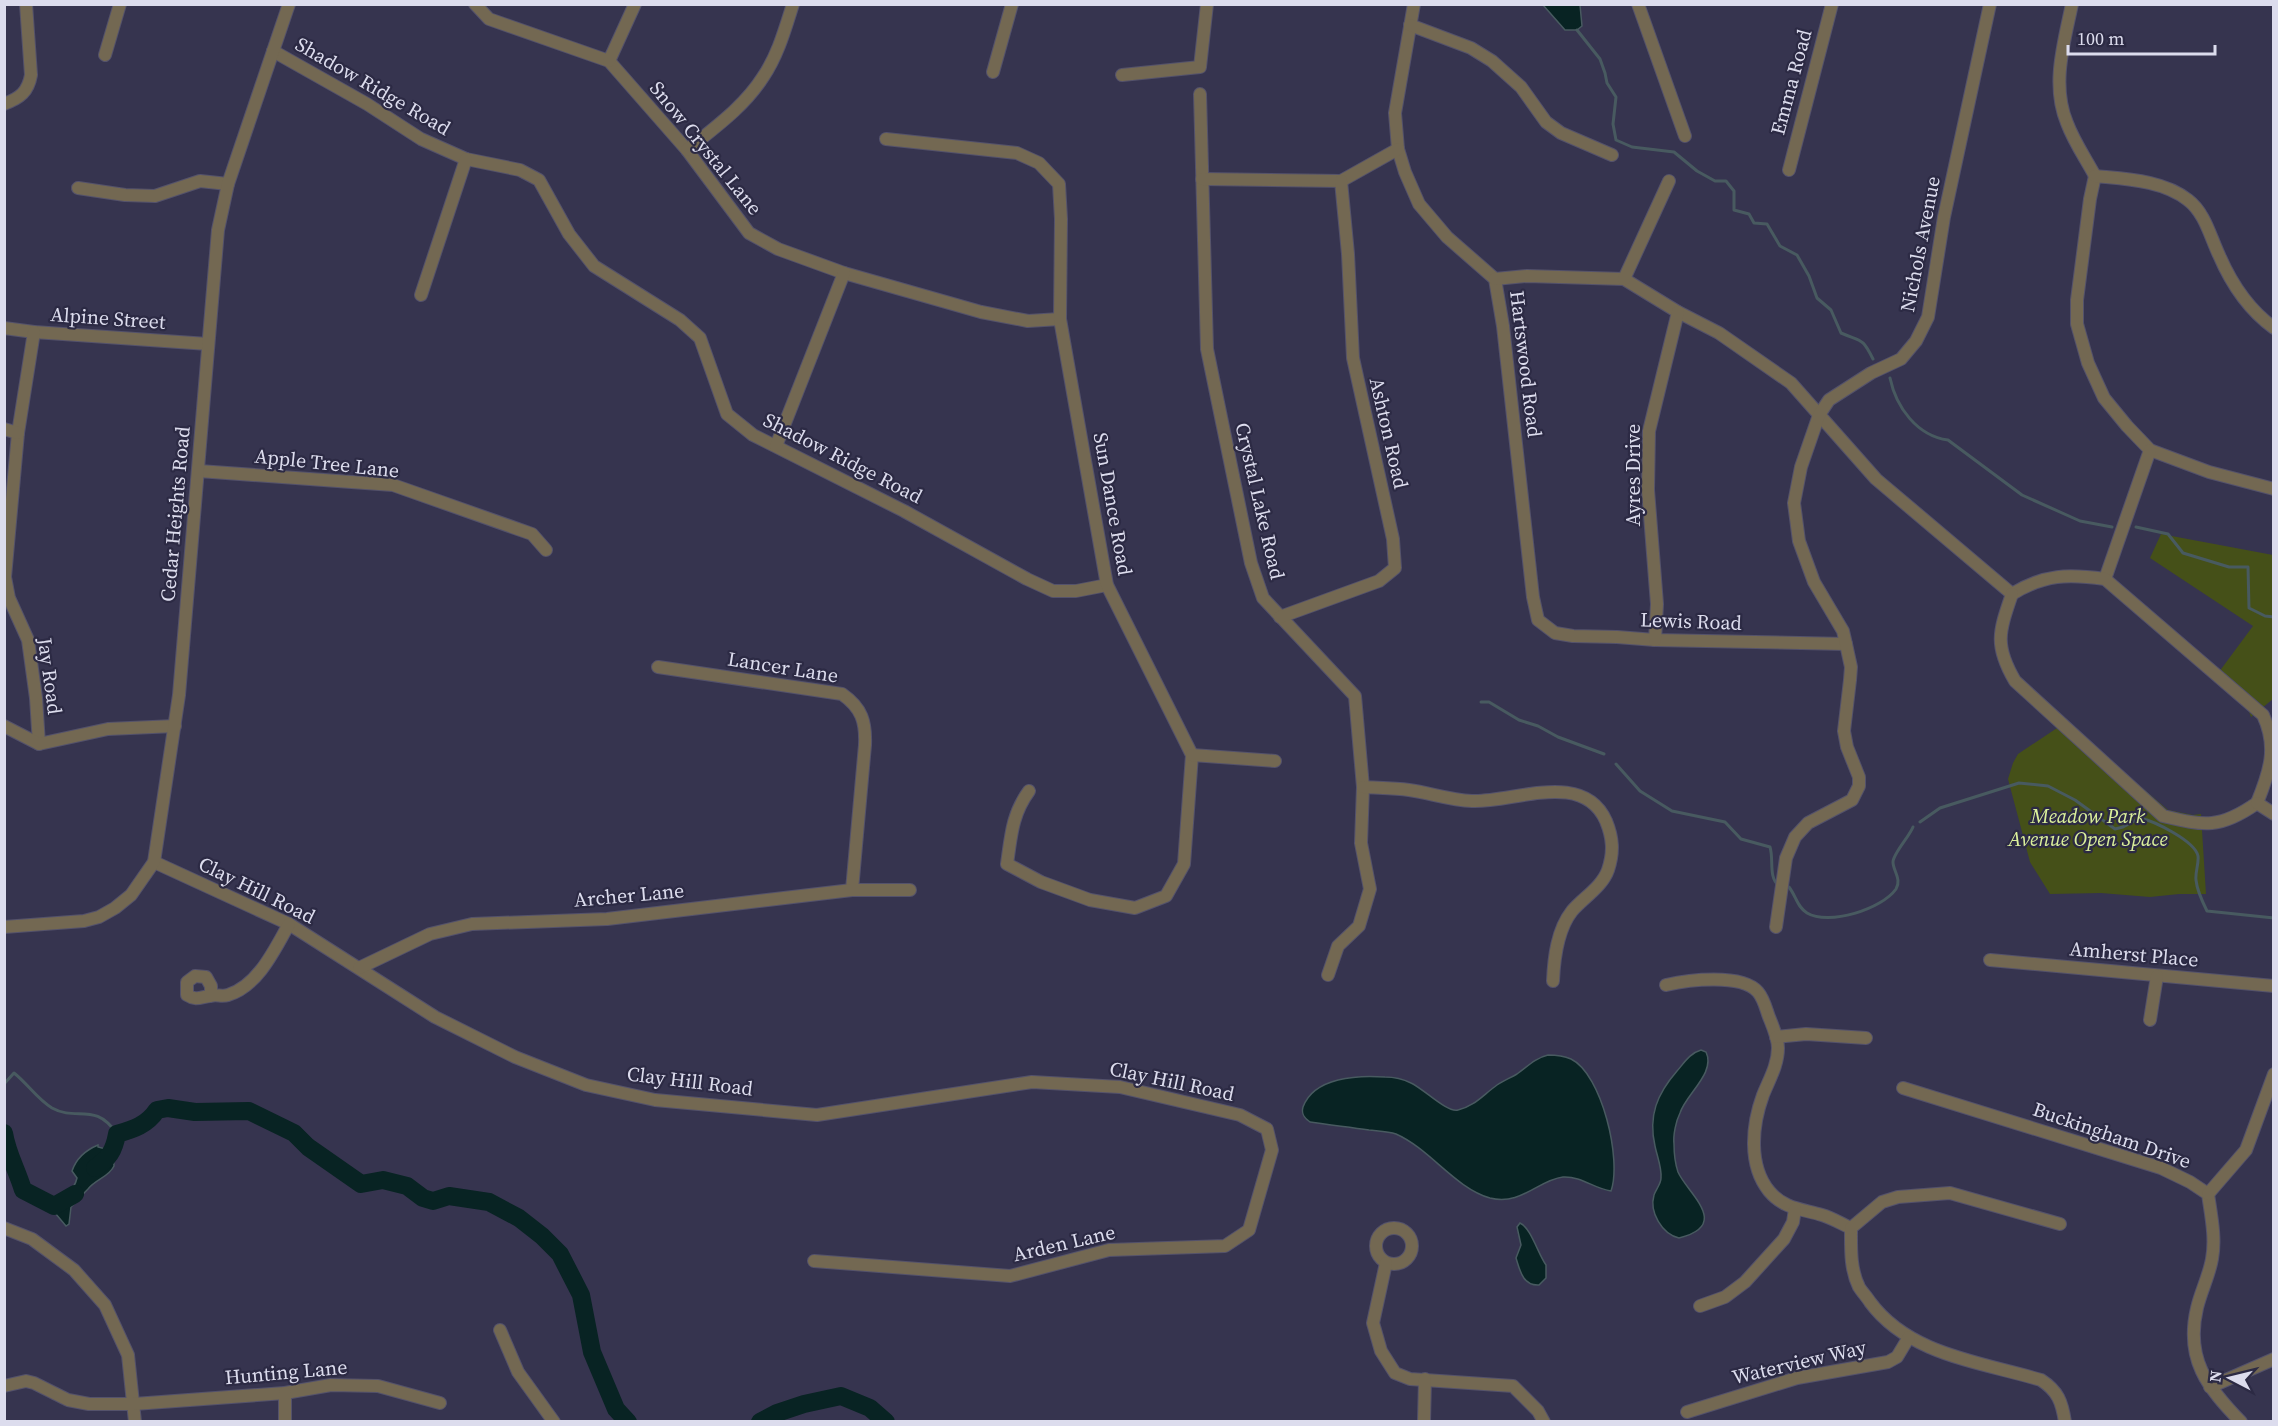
<svg xmlns="http://www.w3.org/2000/svg" width="2278" height="1426" font-family="'Source Serif 4',serif">
  <style>
    .green { fill: #455018 }
    .water { fill: #082323; stroke: #485a60; stroke-width: 1.5 }
    .lines { fill: none; stroke-linecap: round; stroke-linejoin: round }
    .stream { stroke: #485a60; stroke-width: 3 }
    .river { stroke: #082323; stroke-width: 18 }
    .minor-casing { stroke: #54526b; stroke-width: 14 }
    .minor { stroke: #736852; stroke-width: 12 }
    .labels { text-anchor: middle; dominant-baseline: central; stroke-width: 4.5; stroke-linejoin: round; paint-order: stroke }
    .street-label { font-size: 20px; fill: #dcdced; stroke: #2c2a44 }
    .park-label { font-size: 20px; font-style: italic; fill: #dbf09b; stroke: #2c2a44 }
  </style>
  <rect width="100%" height="100%" fill="#36344f"/>
  <g class="green">
    <path d="M 2161,534 L 2273,555 L 2273,699 L 2251,717 L 2246,704 L 2216,676 L 2253,626 L 2150,558 Z"/>
    <path d="M 2066,722 L 2168,810 L 2193,815 L 2201,814 L 2206,894 L 2179,894 L 2150,897 L 2101,893 L 2050,894 L 2030,862 L 2008,779 L 2013,763 L 2018,754 Z"/>
  </g>
  <g class="water">
    <path d="M 1543,5 L 1580,5 L 1582,26 L 1577,30 L 1565,30 Z"/>
    <path d="M 1701,1050 L 1706,1052 C 1716,1073 1686,1094 1680,1113 C 1676,1121 1673,1135 1674,1144 C 1674,1153 1675,1163 1678,1172 C 1687,1193 1732,1225 1679,1238 C 1662,1234 1649,1212 1654,1195 C 1656,1189 1661,1184 1661,1178 C 1662,1168 1657,1156 1655,1146 C 1648,1116 1657,1094 1677,1071 C 1684,1063 1690,1053 1701,1050 Z"/>
    <path d="M 1548,1055 C 1555,1055 1564,1056 1571,1059 C 1602,1074 1622,1160 1611,1191 C 1594,1189 1582,1176 1563,1177 C 1538,1180 1521,1206 1490,1198 C 1455,1188 1430,1149 1396,1134 C 1388,1131 1377,1131 1369,1130 C 1349,1127 1329,1125 1310,1122 C 1304,1118 1301,1114 1303,1107 C 1314,1077 1358,1075 1385,1077 C 1394,1077 1403,1079 1411,1083 C 1424,1089 1447,1113 1458,1110 C 1475,1106 1483,1095 1497,1085 C 1503,1081 1510,1078 1517,1074 C 1527,1067 1535,1058 1548,1055 Z"/>
    <path d="M 98,1145 L 98,1147 L 113,1151 L 114,1166 C 109,1177 96,1179 88,1189 C 82,1195 77,1201 71,1207 L 69,1224 L 66,1226 L 55,1213 L 53,1198 C 65,1195 74,1191 77,1178 L 72,1171 C 76,1159 86,1150 98,1145 Z"/>
    <path d="M 1520,1223 C 1531,1228 1538,1254 1546,1265 L 1546,1278 L 1539,1285 C 1523,1286 1520,1271 1516,1258 L 1521,1245 L 1517,1227 Z"/>
  </g>
  <g class="lines">
    <g class="stream">
      <path d="M 1577,30 L 1600,59 L 1605,73 L 1607,83 L 1616,97 L 1613,124 L 1616,140 L 1632,147 L 1674,152 L 1697,171 L 1715,181 L 1726,181 L 1734,191 L 1734,210 L 1749,214 L 1754,223 L 1767,224 L 1780,246 L 1797,255 L 1809,276 L 1817,298 L 1831,310 L 1841,333 C 1862,342 1862,337 1873,359"/>
      <path d="M 1890,378 C 1896,407 1917,436 1948,440 L 2022,495 L 2080,521 L 2112,527"/>
      <path d="M 2136,527 L 2168,534 L 2183,553 L 2229,567 L 2248,567 L 2249,608 L 2265,616 L 2274,617"/>
      <path d="M 1481,702 L 1489,702 L 1519,720 L 1538,726 L 1558,737 L 1604,754"/>
      <path d="M 1616,764 L 1640,791 L 1672,811 L 1725,822 L 1741,839 L 1770,847 C 1774,860 1768,877 1779,886"/>
      <path d="M 1920,822 L 1940,808 L 2019,783 L 2048,786 L 2075,800 L 2115,829 L 2123,827 L 2140,818 C 2154,821 2195,841 2198,856 C 2199,864 2195,872 2196,880 C 2197,890 2203,903 2207,911 L 2274,918"/>
      <path d="M 1789,887 C 1796,896 1797,907 1807,913 C 1829,926 1882,909 1896,889 C 1902,879 1893,871 1893,862 C 1893,854 1909,837 1913,827"/>
      <path d="M 4,1084 L 14,1073 C 27,1083 37,1099 52,1108 C 77,1122 95,1101 117,1134"/>
    </g>
    <g class="river">
      <path d="M 4,1133 C 7,1153 17,1170 23,1190 L 54,1206 L 75,1194"/>
      <path d="M 95,1168 C 109,1158 114,1151 117,1134 C 134,1129 147,1125 157,1110 L 168,1108 L 195,1112 L 249,1111 L 294,1133 L 308,1147 L 361,1184 L 383,1180 L 407,1186 L 423,1198 L 433,1201 L 449,1196 L 489,1202 L 519,1218 L 542,1236 L 560,1254 L 581,1295 L 592,1352 L 616,1409 L 628,1422"/>
      <path d="M 760,1422 L 777,1413 L 804,1404 L 841,1396 L 870,1408 L 886,1422"/>
    </g>
    <defs>
      <g id="minor">
        <path d="M 475,4 L 489,19 L 609,61 L 687,150 L 749,233 L 778,249 L 844,273 L 981,312 L 1028,321 L 1060,319"/>
        <path d="M 1414,4 L 1395,113 L 1398,149 L 1405,172 L 1419,204 L 1447,237 L 1495,279 L 1503,326 L 1533,597 L 1538,620 L 1555,633 L 1573,636 L 1617,637 L 1655,640 L 1846,644"/>
        <path d="M 1638,4 L 1685,136"/>
        <path d="M 2072,4 C 2064,43 2051,85 2067,123 C 2074,142 2086,159 2095,176"/>
        <path d="M 1410,25 L 1471,48 L 1492,61 L 1521,87 L 1546,122 L 1561,133 L 1612,155"/>
        <path d="M 273,51 L 367,104 L 421,139 L 466,159 L 520,170 L 539,180 L 569,234 L 594,266 L 680,320 L 700,338 L 727,414 L 753,435 L 904,511 L 1027,579 L 1053,591 L 1076,591 L 1107,585"/>
        <path d="M 105,55 L 120,4"/>
        <path d="M 609,61 L 635,4"/>
        <path d="M 993,72 L 1012,4"/>
        <path d="M 1122,75 L 1200,67 L 1207,4"/>
        <path d="M 1200,94 L 1207,349 L 1251,563 L 1263,598 L 1355,696 L 1363,787 L 1361,843 L 1370,889 L 1359,926 L 1338,946 L 1328,975"/>
        <path d="M 4,104 C 20,98 28,92 31,75 L 26,4"/>
        <path d="M 886,139 L 1017,153 L 1039,163 L 1059,184 L 1061,219 L 1060,319 L 1107,585 L 1192,755 L 1184,864 L 1166,896 L 1135,908 L 1090,900 L 1041,882 L 1007,864 C 1011,836 1012,814 1029,791"/>
        <path d="M 687,150 C 714,128 744,107 763,77 C 778,55 785,29 793,4"/>
        <path d="M 1789,170 L 1832,4"/>
        <path d="M 2095,176 L 2090,199 L 2077,300 L 2077,324 L 2088,363 L 2104,398 L 2127,426 L 2150,450 L 2209,472 L 2274,489"/>
        <path d="M 2095,176 C 2125,179 2163,180 2188,200 C 2205,213 2210,236 2219,255 C 2231,283 2249,310 2274,328"/>
        <path d="M 1202,179 L 1341,181 L 1398,149"/>
        <path d="M 78,188 L 125,195 L 155,196 L 200,181 L 228,184"/>
        <path d="M 1495,279 L 1527,276 L 1624,279 L 1678,312 L 1719,333 L 1791,383 L 1876,479 L 2012,594"/>
        <path d="M 1624,279 L 1669,181"/>
        <path d="M 421,295 L 466,159"/>
        <path d="M 4,328 L 34,332 L 208,344"/>
        <path d="M 34,332 L 18,433 L 5,577 L 9,598 L 28,640 L 36,698 L 39,744"/>
        <path d="M 4,429 L 18,433"/>
        <path d="M 776,446 L 844,273"/>
        <path d="M 199,471 L 393,485 L 532,534 L 546,550"/>
        <path d="M 2105,579 L 2150,450"/>
        <path d="M 2012,594 C 2045,574 2068,574 2105,579 L 2263,715 C 2278,747 2270,771 2257,803"/>
        <path d="M 2012,594 C 1999,632 1994,645 2015,681 L 2163,816 C 2205,826 2220,829 2257,803"/>
        <path d="M 1280,617 L 1379,581 L 1395,568 L 1393,539 L 1353,358 L 1348,254 L 1341,181"/>
        <path d="M 1655,640 L 1657,604 L 1648,490 L 1649,431 L 1678,312"/>
        <path d="M 658,667 L 842,694 C 862,708 866,722 865,745 L 852,890"/>
        <path d="M 4,726 L 39,744 L 108,729 L 175,726"/>
        <path d="M 1192,755 L 1275,761"/>
        <path d="M 1363,787 C 1378,788 1394,788 1409,790 C 1430,793 1450,800 1472,801 C 1513,803 1583,769 1606,821 C 1613,838 1614,852 1608,870 C 1602,887 1583,898 1572,911 C 1557,930 1554,958 1553,981"/>
        <path d="M 2257,803 L 2274,814"/>
        <path d="M 154,862 L 289,924 L 435,1017 L 515,1057 L 586,1085 L 655,1100 L 817,1115 L 1032,1082 L 1120,1087 L 1240,1115 L 1267,1129 L 1272,1150 L 1249,1230 L 1225,1246 L 1109,1250 L 1010,1276 L 814,1261"/>
        <path d="M 4,927 L 84,921 L 99,917 L 115,908 L 131,895 L 154,862 L 179,695 L 218,230 L 228,184 L 289,4"/>
        <path d="M 1776,927 L 1786,858 L 1795,837 L 1808,823 L 1852,800 L 1859,786 L 1859,777 L 1847,747 L 1844,731 L 1850,680 L 1851,667 L 1846,644 L 1843,631 L 1814,582 L 1799,541 L 1794,503 L 1801,467 L 1819,415 L 1829,400 L 1871,373 L 1901,359 L 1916,341 L 1928,317 L 1944,217 L 1990,4"/>
        <path d="M 1990,960 L 2274,986"/>
        <path d="M 359,968 L 430,934 L 472,924 L 607,919 L 852,890 L 910,890"/>
        <path d="M 1666,985 C 1687,980 1742,973 1758,992 C 1764,999 1766,1009 1769,1017 C 1773,1027 1778,1038 1778,1048 C 1778,1065 1769,1080 1763,1095 C 1752,1125 1748,1165 1769,1191 C 1784,1209 1802,1209 1822,1215 C 1832,1218 1842,1224 1851,1228 C 1851,1248 1850,1269 1859,1287 C 1862,1292 1867,1297 1870,1302 C 1909,1355 1981,1362 2041,1380 C 2058,1391 2062,1402 2065,1422"/>
        <path d="M 211,995 L 211,986 L 206,977 L 195,976 L 187,982 L 187,995 C 196,1001 201,997 210,996 C 216,994 222,997 228,995 C 258,986 275,949 289,924"/>
        <path d="M 2150,1020 L 2157,976"/>
        <path d="M 1776,1037 L 1806,1034 L 1866,1038"/>
        <path d="M 1903,1088 L 2161,1168 L 2190,1182 L 2208,1194 C 2211,1215 2216,1238 2212,1259 C 2209,1276 2201,1291 2197,1308 C 2185,1359 2207,1387 2241,1422"/>
        <path d="M 2208,1194 L 2246,1150 L 2274,1074"/>
        <circle cx="1394" cy="1246" r="18"/>
        <path d="M 4,1228 L 32,1239 L 74,1270 L 105,1305 L 128,1355 L 135,1422"/>
        <path d="M 1851,1228 L 1882,1202 L 1898,1197 L 1950,1193 L 2060,1224"/>
        <path d="M 1386,1263 L 1373,1323 L 1381,1351 L 1395,1373 L 1410,1379 L 1513,1386 L 1538,1411 L 1544,1422"/>
        <path d="M 1700,1306 L 1725,1297 L 1745,1282 L 1784,1239 L 1793,1222 L 1795,1209"/>
        <path d="M 500,1330 L 518,1372 L 554,1422"/>
        <path d="M 4,1386 L 26,1381 L 34,1383 L 68,1400 L 89,1404 L 134,1404 L 285,1393 L 331,1385 L 378,1386 L 440,1403"/>
        <path d="M 2210,1387 L 2274,1359"/>
        <path d="M 285,1393 L 285,1422"/>
        <path d="M 1687,1412 L 1797,1378 L 1888,1362 L 1897,1357 L 1909,1337"/>
        <path d="M 1424,1422 L 1425,1379"/>
      </g>
    </defs>
    <use href="#minor" class="minor-casing"/>
    <use href="#minor" class="minor"/>
  </g>
  <g class="labels">
    <g class="street-label">
      <text transform="translate(1791 82) rotate(-75)">Emma Road</text>
      <text transform="translate(373 86) rotate(30)">Shadow Ridge Road</text>
      <text transform="translate(706 148) rotate(51)">Snow Crystal Lane</text>
      <text transform="translate(1920 244) rotate(-79)">Nichols Avenue</text>
      <text transform="translate(108 318) rotate(4)">Alpine Street</text>
      <text transform="translate(1526 364) rotate(83)">Hartswood Road</text>
      <text transform="translate(1389 433) rotate(77)">Ashton Road</text>
      <text transform="translate(843 458) rotate(27)">Shadow Ridge Road</text>
      <text transform="translate(327 463) rotate(6)">Apple Tree Lane</text>
      <text transform="translate(1633 475) rotate(-90)">Ayres Drive</text>
      <text transform="translate(1260 501) rotate(77)">Crystal Lake Road</text>
      <text transform="translate(1113 504) rotate(80)">Sun Dance Road</text>
      <text transform="translate(175 514) rotate(-85)">Cedar Heights Road</text>
      <text transform="translate(1691 621) rotate(2)">Lewis Road</text>
      <text transform="translate(783 667) rotate(9)">Lancer Lane</text>
      <text transform="translate(50 676) rotate(82)">Jay Road</text>
      <text transform="translate(257 890) rotate(26)">Clay Hill Road</text>
      <text transform="translate(629 895) rotate(-5)">Archer Lane</text>
      <text transform="translate(2134 954) rotate(5)">Amherst Place</text>
      <text transform="translate(690 1081) rotate(7)">Clay Hill Road</text>
      <text transform="translate(1172 1081) rotate(12)">Clay Hill Road</text>
      <text transform="translate(2112 1135) rotate(19)">Buckingham Drive</text>
      <text transform="translate(1064 1243) rotate(-13)">Arden Lane</text>
      <text transform="translate(1799 1362) rotate(-13)">Waterview Way</text>
      <text transform="translate(286 1372) rotate(-5)">Hunting Lane</text>
    </g>
    <g class="park-label">
      <text x="2088" y="816">Meadow Park<tspan x="2088" dy="23">Avenue Open Space</tspan></text>
    </g>
  </g>
  <rect width="2278" height="1426" fill="none" stroke="#dcdced" stroke-width="12"/>
  <g transform="translate(2230 1378) rotate(277)" stroke="#2c2a44" stroke-width="4.5" paint-order="stroke">
  <path d="M0-4.5L10 22L0 15L-10 22Z" fill="#dcdced"/>
  <text y="-9" font-size="16" font-weight="bold" text-anchor="middle" fill="#dcdced">N</text>
  </g>
  <path d="M2068 45v9h147v-9" fill="none" stroke="#dcdced" stroke-width="3"/>
  <text x="2077" y="45" font-size="18" fill="#dcdced" stroke="#2c2a44" stroke-width="4.5" paint-order="stroke">100 m</text>
</svg>
